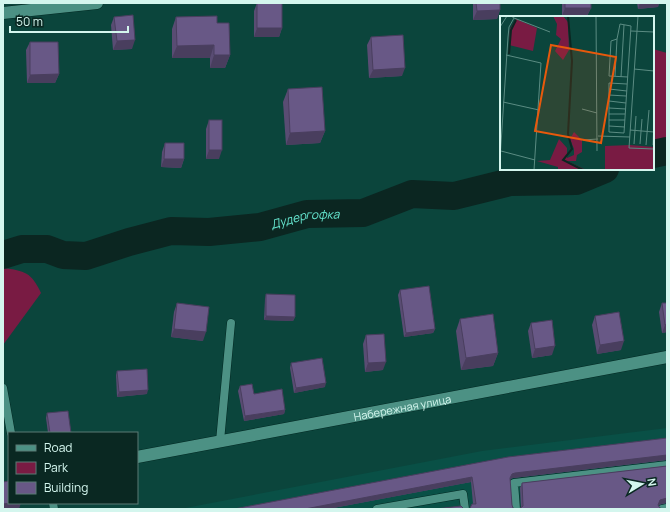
<svg xmlns="http://www.w3.org/2000/svg" width="670" height="512" font-family="Manrope,sans-serif">
  <style>
    .built { fill: #095046 }
    .green { fill: #791b43 }
    .lines { fill: none; stroke-linecap: round; stroke-linejoin: round }
    .river { stroke: #0b2621; stroke-width: 28 }
    .service-casing { stroke: #022923; stroke-width: 9 }
    .minor-casing { stroke: #022923; stroke-width: 13 }
    .service { stroke: #4c9184; stroke-width: 8 }
    .minor { stroke: #4c9184; stroke-width: 12 }
    .wall { fill: #594c73 }
    .shaded-wall { fill: #493e5e }
    .building { fill: #685886; stroke: #493e5e }
    .labels { text-anchor: middle; dominant-baseline: central; stroke-width: 4; stroke-linejoin: round; paint-order: stroke }
    .street-label { font-size: 11px; fill: #d4f6ee; stroke: #0a2822 }
    .water-label { font-size: 12px; font-style: italic; fill: #67e8d1; stroke: #0a2822 }
    .inset-river { fill: none; stroke: #0b2621; stroke-width: 2 }
    .inset-road { fill: none; stroke: #5b8c83; stroke-width: 1 }
    .view { fill: #e8590c; fill-opacity: 0.15; stroke: #e8590c; stroke-width: 2 }
    .inset-edge { fill: none; stroke: #d4f6ee; stroke-width: 2 }
  </style>
  <rect width="100%" height="100%" fill="#0b453c"/>
  <path class="built" d="M 667,428 L 667,509 L 180,509 L 482,451 Z"/>
  <g class="green">
    <path d="M 653,49 L 667,53 L 667,145 L 654,148 Z"/>
    <path d="M 3,268 C 25,271 31,272 41,293 L 3,345 Z"/>
  </g>
  <g class="lines">
    <g class="river">
      <path d="M 653,154 L 667,151"/>
      <path id="s1" d="M 3,255 L 22,249 L 47,249 L 63,255 L 86,256 L 129,242 L 171,231 L 209,232 L 260,227 L 307,214 L 363,213 L 412,194 L 454,196 L 510,182 L 576,181 L 605,169"/>
    </g>
    <defs>
      <g id="service">
        <path d="M 3,388 L 11,433"/>
        <path d="M 220,441 L 231,323"/>
        <path d="M 53,503 L 54,509"/>
        <path d="M 377,509 L 463,494 L 465,509"/>
        <path d="M 516,509 L 514,483 L 667,465"/>
        <path d="M 662,509 L 667,508"/>
      </g>
      <g id="minor">
        <path d="M 3,13 L 97,3"/>
        <path id="s2" d="M 137,457 L 667,357"/>
      </g>
    </defs>
    <use href="#service" class="service-casing"/>
    <use href="#minor" class="minor-casing"/>
    <use href="#service" class="service"/>
    <use href="#minor" class="minor"/>
  </g>
  <g class="wall">
    <path d="M 257,3 L 282,28 L 279,37 L 254,37 L 254,11 Z"/>
    <path d="M 473,3 L 500,3 L 500,10 L 497,19 L 473,20 Z"/>
    <path d="M 562,3 L 591,3 L 591,8 L 587,16 L 562,16 Z"/>
    <path d="M 637,3 L 659,3 L 658,7 L 638,9 Z"/>
    <path d="M 114,17 L 132,49 L 113,50 L 111,25 Z"/>
    <path d="M 176,17 L 230,55 L 225,68 L 210,68 L 210,58 L 172,58 L 172,29 Z"/>
    <path d="M 371,37 L 402,76 L 369,78 L 367,45 Z"/>
    <path d="M 30,42 L 59,74 L 55,83 L 27,83 L 26,50 Z"/>
    <path d="M 288,89 L 325,131 L 320,143 L 286,145 L 283,102 Z"/>
    <path d="M 209,120 L 219,159 L 206,159 L 206,129 Z"/>
    <path d="M 165,143 L 184,159 L 181,168 L 161,167 L 162,152 Z"/>
    <path d="M 400,290 L 435,329 L 433,333 L 404,337 L 398,295 Z"/>
    <path d="M 266,294 L 295,317 L 293,321 L 264,320 L 265,299 Z"/>
    <path d="M 177,303 L 203,341 L 171,337 L 174,312 Z"/>
    <path d="M 662,303 L 667,303 L 667,332 L 662,333 L 659,312 Z"/>
    <path d="M 595,316 L 621,350 L 597,354 L 592,325 Z"/>
    <path d="M 460,319 L 498,353 L 493,366 L 461,370 L 456,331 Z"/>
    <path d="M 531,323 L 552,355 L 532,358 L 528,331 Z"/>
    <path d="M 366,335 L 383,370 L 365,372 L 363,344 Z"/>
    <path d="M 291,363 L 325,387 L 294,393 L 290,368 Z"/>
    <path d="M 117,371 L 147,394 L 117,397 L 116,375 Z"/>
    <path d="M 240,386 L 285,410 L 284,414 L 244,421 L 238,391 Z"/>
    <path d="M 47,413 L 71,433 L 48,433 L 46,418 Z"/>
    <path d="M 667,438 L 667,460 L 513,478 L 510,479 L 470,508 L 473,504 L 471,482 L 328,509 L 234,509 Z"/>
    <path d="M 667,466 L 667,503 L 658,505 L 521,508 L 520,488 L 522,483 Z"/>
  </g>
  <g class="shaded-wall">
    <path d="M 640,3 L 659,3 L 658,7 L 638,9 Z"/>
    <path d="M 565,8 L 591,8 L 587,16 L 562,16 Z"/>
    <path d="M 500,10 L 497,19 L 473,20 L 477,11 Z"/>
    <path d="M 257,28 L 282,28 L 279,37 L 254,37 Z"/>
    <path d="M 135,40 L 132,49 L 113,50 L 117,41 Z"/>
    <path d="M 214,45 L 210,58 L 172,58 L 177,46 Z"/>
    <path d="M 214,55 L 230,55 L 225,68 L 210,68 Z"/>
    <path d="M 405,68 L 402,76 L 369,78 L 373,70 Z"/>
    <path d="M 59,74 L 55,83 L 27,83 L 30,75 Z"/>
    <path d="M 325,131 L 320,143 L 286,145 L 290,133 Z"/>
    <path d="M 209,150 L 222,150 L 219,159 L 206,159 Z"/>
    <path d="M 164,159 L 184,159 L 181,168 L 161,167 Z"/>
    <path d="M 266,316 L 295,317 L 293,321 L 264,320 Z"/>
    <path d="M 667,324 L 667,332 L 662,333 L 665,325 Z"/>
    <path d="M 174,329 L 206,332 L 203,341 L 171,337 Z"/>
    <path d="M 435,329 L 433,333 L 404,337 L 406,333 Z"/>
    <path d="M 624,341 L 621,350 L 597,354 L 600,345 Z"/>
    <path d="M 555,346 L 552,355 L 532,358 L 535,349 Z"/>
    <path d="M 498,353 L 493,366 L 461,370 L 466,358 Z"/>
    <path d="M 386,362 L 383,370 L 365,372 L 368,363 Z"/>
    <path d="M 326,383 L 325,387 L 294,393 L 296,388 Z"/>
    <path d="M 148,390 L 147,394 L 117,397 L 119,392 Z"/>
    <path d="M 285,410 L 284,414 L 244,421 L 245,416 Z"/>
    <path d="M 667,455 L 666,460 L 513,478 L 510,479 L 509,483 L 512,474 L 515,473 Z"/>
    <path d="M 472,477 L 471,482 L 328,509 L 305,509 Z"/>
    <path d="M 667,498 L 666,503 L 658,505 L 660,500 Z"/>
    <path d="M 11,503 L 21,503 L 19,509 L 3,509 L 3,504 Z"/>
  </g>
  <g class="building">
    <rect x="257" y="3" width="25" height="25"/>
    <path d="M 476,3 L 500,3 L 500,10 L 477,11 Z"/>
    <rect x="565" y="3" width="26" height="5"/>
    <path d="M 133,15 L 135,40 L 117,41 L 114,17 Z"/>
    <path d="M 217,16 L 217,23 L 229,23 L 230,55 L 214,55 L 214,45 L 177,46 L 176,17 Z"/>
    <path d="M 403,35 L 405,68 L 373,70 L 371,37 Z"/>
    <path d="M 30,42 L 58,42 L 59,74 L 30,75 Z"/>
    <path d="M 322,87 L 325,131 L 290,133 L 288,89 Z"/>
    <rect x="209" y="120" width="13" height="30"/>
    <path d="M 165,143 L 184,143 L 184,159 L 164,159 Z"/>
    <path d="M 429,286 L 435,329 L 406,333 L 400,290 Z"/>
    <path d="M 266,294 L 295,295 L 295,317 L 266,316 Z"/>
    <path d="M 177,303 L 209,307 L 206,332 L 174,329 Z"/>
    <path d="M 662,303 L 667,303 L 667,324 L 665,325 Z"/>
    <path d="M 619,312 L 624,341 L 600,345 L 595,316 Z"/>
    <path d="M 493,314 L 498,353 L 466,358 L 460,319 Z"/>
    <path d="M 552,320 L 555,346 L 535,349 L 531,323 Z"/>
    <path d="M 384,334 L 386,362 L 368,363 L 366,335 Z"/>
    <path d="M 322,358 L 326,383 L 296,388 L 291,363 Z"/>
    <path d="M 147,369 L 148,390 L 119,392 L 117,371 Z"/>
    <path d="M 252,384 L 254,394 L 282,389 L 285,410 L 245,416 L 240,386 Z"/>
    <path d="M 68,411 L 71,433 L 50,433 L 47,413 Z"/>
    <path d="M 667,438 L 667,455 L 515,473 L 512,474 L 510,478 L 512,505 L 513,508 L 516,509 L 469,509 L 470,508 L 472,504 L 476,504 L 472,477 L 305,509 L 234,509 L 508,457 Z"/>
    <path d="M 667,466 L 667,498 L 660,500 L 658,505 L 660,508 L 662,509 L 519,509 L 523,506 L 522,483 Z"/>
    <path d="M 9,481 L 9,503 L 11,503 L 3,504 L 3,482 Z"/>
    <path d="M 461,506 L 464,509 L 436,509 Z"/>
  </g>
  <g class="labels">
    <g class="street-label">
      <text stroke="none"><textPath href="#s2" startOffset="270">Набережная улица</textPath></text>
    </g>
    <g class="water-label">
      <text stroke="none"><textPath href="#s1" startOffset="309">Дудергофка</textPath></text>
    </g>
  </g>
  <g transform="translate(500 16)">
    <rect width="154" height="154" fill="#0b453c"/>
    <path d="M 53,0 L 63,0 L 68,6 L 69,34 L 63,44 L 55,35 L 61,23 L 56,19 L 57,8 ZM 16,3 L 37,12 L 33,35 L 9,29 L 10,13 ZM 74,116 L 82,124 L 82,136 L 77,139 L 76,145 L 67,145 L 86,154 L 58,154 L 58,151 L 37,145 L 50,144 L 59,123 L 67,132 L 67,142 L 74,139 L 74,133 L 70,123 ZM 130,129 L 154,131 L 154,154 L 105,154 L 105,130 Z" fill="#791b43"/>
    <path class="inset-river" d="M 68,0 L 72,45 L 68,118 L 72,133 L 63,144 L 83,154M 9,38 L 11,14 L 16,4"/>
    <path class="inset-road" d="M 96,0 L 97,135M 138,0 L 129,132 L 154,133M 14,2 L 50,16M 0,11 L 7,0M 131,15 L 154,16M 6,39 L 41,47 L 34,154M 134,53 L 154,55M 115,60 L 117,23M 121,61 L 124,9M 127,68 L 109,67 L 109,116 L 124,117 L 131,10 L 120,8 L 117,23 L 111,25 L 109,60 L 128,61M 109,73 L 127,75M 109,79 L 126,80M 109,85 L 126,87M 3,86 L 39,94M 109,92 L 126,93M 82,93 L 97,97M 109,98 L 125,98M 109,104 L 125,104M 109,110 L 125,111M 130,114 L 154,116M 98,120 L 130,121M 83,124 L 98,123M 134,128 L 136,100M 140,128 L 142,103M 146,129 L 149,94M 153,129 L 154,106M 1,135 L 35,144M 0,143 L 8,21 L 9,11 L 14,2 L 11,0"/>
    <path class="view" d="M 51,29 L 116,41 L 101,127 L 35,115 Z"/>
    <rect width="154" height="154" class="inset-edge"/>
  </g>
  <rect width="670" height="512" fill="none" stroke="#d4f6ee" stroke-width="8"/>
  <rect x="8" y="432" width="130" height="72" fill="#0a2822" stroke="#5b7a74"/>
  <rect x="16" y="445" width="20" height="6" fill="#4c9184" stroke="#5b7a74"/>
  <text x="44" y="452" font-size="12" fill="#d4f6ee">Road</text>
  <rect x="16" y="462" width="20" height="12" fill="#791b43" stroke="#5b7a74"/>
  <text x="44" y="472" font-size="12" fill="#d4f6ee">Park</text>
  <rect x="16" y="482" width="20" height="12" fill="#685886" stroke="#5b7a74"/>
  <text x="44" y="492" font-size="12" fill="#d4f6ee">Building</text>
  <g transform="translate(642 484) rotate(80)" stroke="#0a2822" stroke-width="3" paint-order="stroke">
  <path d="M0-3L7 15L0 10L-7 15Z" fill="#d4f6ee"/>
  <text y="-6" font-size="11" font-weight="bold" text-anchor="middle" fill="#d4f6ee">N</text>
  </g>
  <path d="M10 26v6h118v-6" fill="none" stroke="#d4f6ee" stroke-width="2"/>
  <text x="16" y="26" font-size="12" fill="#d4f6ee" stroke="#0a2822" stroke-width="3" paint-order="stroke">50 m</text>
</svg>
